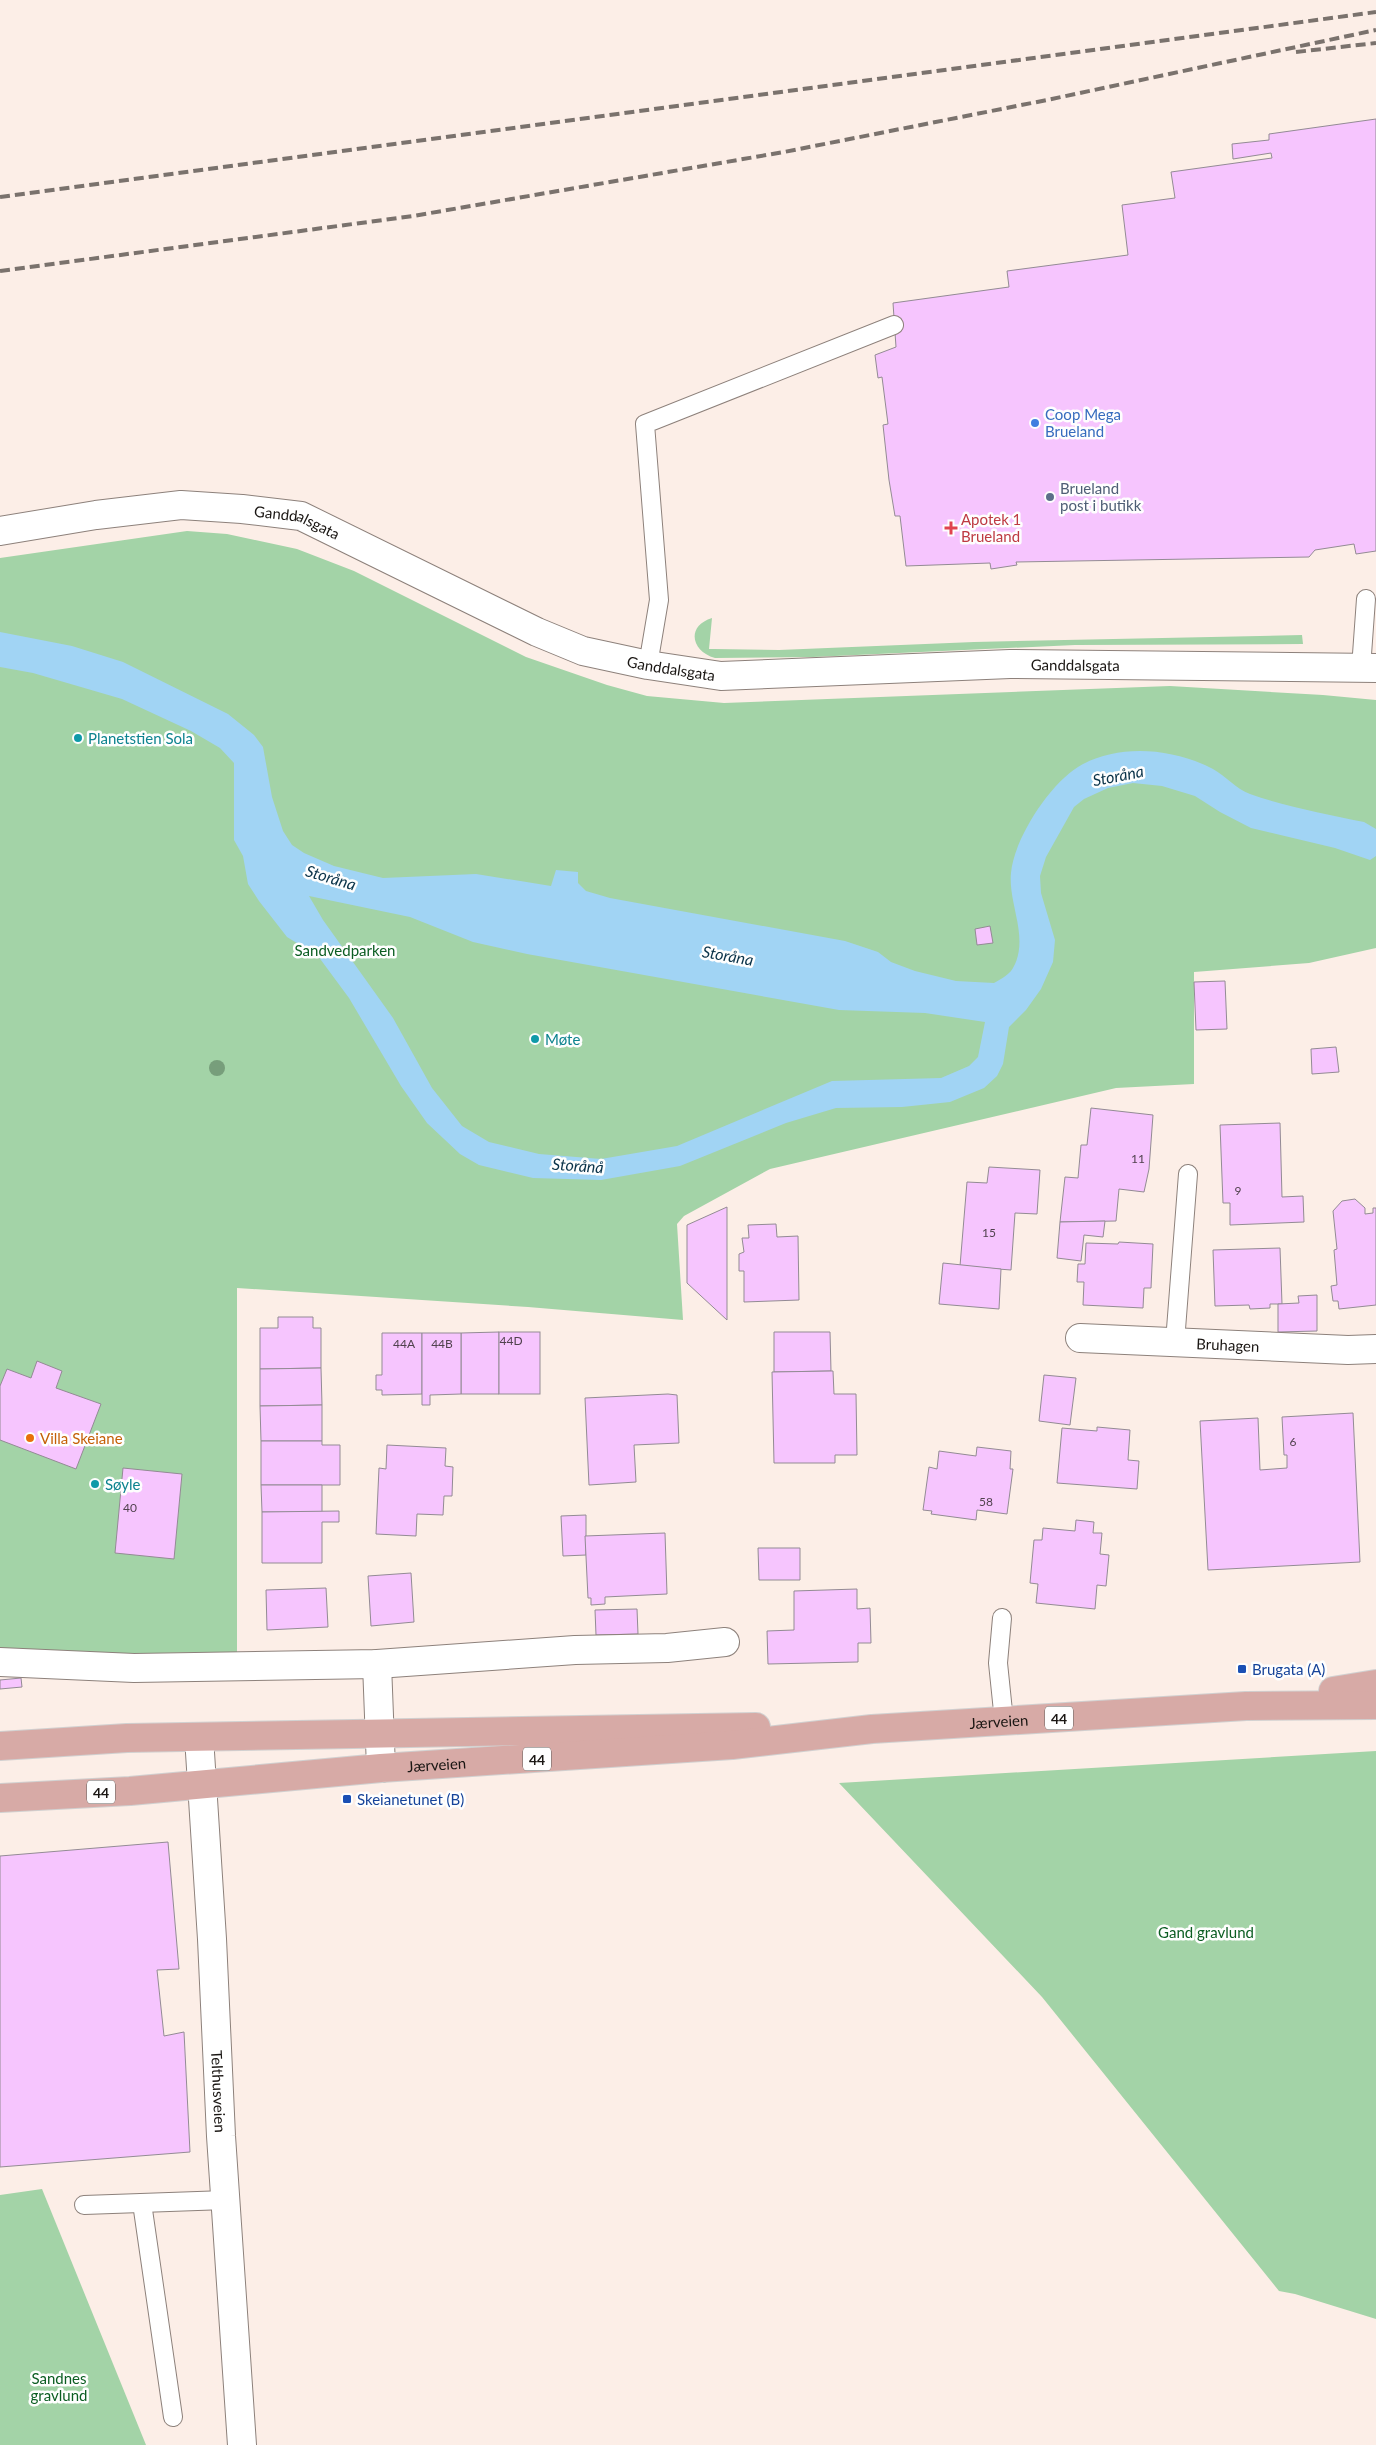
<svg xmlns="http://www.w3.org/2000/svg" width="1376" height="2445" font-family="Lato,sans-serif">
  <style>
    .green { fill: #a3d3a7 }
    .water { fill: #a1d4f4; fill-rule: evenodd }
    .building { fill: #f6c5fe; stroke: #938b94 }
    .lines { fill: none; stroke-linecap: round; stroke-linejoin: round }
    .service-casing { stroke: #8d817b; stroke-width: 20 }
    .minor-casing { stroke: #8d817b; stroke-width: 30 }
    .primary-casing { stroke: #d1d0d0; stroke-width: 30 }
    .service { stroke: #fff; stroke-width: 18 }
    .minor { stroke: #fff; stroke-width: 28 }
    .primary { stroke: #d7aaa6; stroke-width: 28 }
    .rail { stroke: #7a726d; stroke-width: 4; stroke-dasharray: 10 5; stroke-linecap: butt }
    .tree { fill: #779e7b }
    .shop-dot { fill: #3f7fe0; stroke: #fefefe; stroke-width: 2 }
    .service-dot { fill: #5c6f8a; stroke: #fefefe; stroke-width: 2 }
    .health-dot { fill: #e0444e; stroke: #fefefe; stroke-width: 2 }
    .culture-dot { fill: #0f9aa8; stroke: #fefefe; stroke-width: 2 }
    .food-dot { fill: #e8710a; stroke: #fefefe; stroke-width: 2 }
    .transit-dot { fill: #1a4fb4; stroke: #fefefe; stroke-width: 2 }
    .labels { text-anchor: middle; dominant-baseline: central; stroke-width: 5; stroke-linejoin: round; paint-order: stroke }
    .number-label { font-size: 12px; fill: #51424e }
    .shield { fill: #fefefe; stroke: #5e5c5a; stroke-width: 1 }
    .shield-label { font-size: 14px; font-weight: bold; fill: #1a1613 }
    .shop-label { font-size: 15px; fill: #366cbe; stroke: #fefefe; text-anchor: start }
    .service-label { font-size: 15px; fill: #4e5e75; stroke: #fefefe; text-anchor: start }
    .health-label { font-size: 15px; fill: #be3a42; stroke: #fefefe; text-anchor: start }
    .street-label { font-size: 15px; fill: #1a1613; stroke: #fefefe }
    .culture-label { font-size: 15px; fill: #0d838f; stroke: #fefefe; text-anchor: start }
    .park-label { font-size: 15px; fill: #0b5d22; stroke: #fefefe }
    .food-label { font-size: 15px; fill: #c56008; stroke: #fefefe; text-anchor: start }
    .transit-label { font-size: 15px; fill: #164399; stroke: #fefefe; text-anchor: start }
    .water-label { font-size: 16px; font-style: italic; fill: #0a3349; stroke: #fefefe }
  </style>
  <rect width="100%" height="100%" fill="#fceee7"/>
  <g class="green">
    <path d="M 187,531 L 227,534 L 297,549 L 354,571 L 526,657 L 607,685 L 647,696 L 724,703 L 1170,686 L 1323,695 L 1376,700 L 1376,948 L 1309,963 L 1194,972 L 1194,1084 L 1116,1088 L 770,1169 L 684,1216 L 677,1224 L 683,1320 L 528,1307 L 237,1288 L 237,1652 L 0,1655 L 0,558 Z"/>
    <path d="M 712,618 L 709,649 L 714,649 L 779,650 L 974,642 L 1302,635 L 1303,644 L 1075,645 L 813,657 L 715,658 C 691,651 686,626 712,618 Z"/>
    <path d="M 1376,1751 L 1376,2319 L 1295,2294 L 1279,2291 L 1042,1997 L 839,1783 Z"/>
    <path d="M 42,2189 L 146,2445 L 0,2445 L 0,2195 Z"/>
  </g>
  <path class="water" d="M 0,632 L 72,646 L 123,662 L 228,714 L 254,735 L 263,747 L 272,797 L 283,831 L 292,845 L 304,853 L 334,866 L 383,878 L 476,874 L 551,886 L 556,870 L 578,872 L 578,883 L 586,891 L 610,898 L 845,941 L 878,952 L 891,962 L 915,971 L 956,981 L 994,983 C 1001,979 1011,974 1014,966 C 1029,937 1008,903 1011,873 C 1014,839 1049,785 1078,767 C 1117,743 1173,748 1213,769 C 1226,776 1236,789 1250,794 C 1287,807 1326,814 1364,822 L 1376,829 L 1376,856 L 1370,860 L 1335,848 L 1251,828 L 1220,812 L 1195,796 L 1162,786 L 1133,783 L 1108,788 L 1084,799 L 1074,807 L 1046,857 L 1040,876 L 1041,893 L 1055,940 L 1053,962 L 1041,989 L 1026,1010 L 1009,1027 L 1003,1064 L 997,1076 L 984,1088 L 950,1102 L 902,1107 L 836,1108 L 786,1123 L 680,1166 L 601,1180 L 533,1178 L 479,1165 L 460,1154 L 427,1123 L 401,1086 L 349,998 L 318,956 L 287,937 L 259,901 L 248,884 L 243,856 L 234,840 L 234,763 L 220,748 L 191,731 L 122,699 L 33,673 L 0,667 ZM 309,896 L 410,917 L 473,942 L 527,954 L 839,1010 L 925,1013 L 985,1022 L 978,1057 L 969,1066 L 941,1078 L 832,1081 L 677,1146 L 601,1159 L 539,1154 L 489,1142 L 462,1126 L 432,1088 L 393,1018 L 323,920 Z"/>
  <g class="building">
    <path d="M 1376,119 L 1376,551 L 1356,554 L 1354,544 L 1315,550 L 1309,557 L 1016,562 L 1017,565 L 991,569 L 990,563 L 906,566 L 900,516 L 895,516 L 889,480 L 883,425 L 888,424 L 882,377 L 878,378 L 875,355 L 896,347 L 893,303 L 1009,287 L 1007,271 L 1128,255 L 1122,205 L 1175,198 L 1171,172 L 1272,158 L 1271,153 L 1233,159 L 1232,144 L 1269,140 L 1269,134 Z"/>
    <path d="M 990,926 L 993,943 L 977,945 L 975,929 Z"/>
    <path d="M 1225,981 L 1227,1029 L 1196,1030 L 1194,982 Z"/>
    <path d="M 1336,1047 L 1339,1072 L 1312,1074 L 1311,1049 Z"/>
    <path d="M 1091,1108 L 1153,1115 L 1149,1169 L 1144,1192 L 1119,1189 L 1116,1221 L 1060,1222 L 1065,1177 L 1078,1178 L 1081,1145 L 1087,1145 Z"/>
    <path d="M 1280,1123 L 1282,1197 L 1303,1196 L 1304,1222 L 1230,1225 L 1230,1203 L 1223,1203 L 1220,1125 Z"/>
    <path d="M 989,1167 L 1040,1170 L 1037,1214 L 1015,1213 L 1011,1270 L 960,1266 L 967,1182 L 987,1183 Z"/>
    <path d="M 1355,1199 L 1365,1208 L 1365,1214 L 1373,1213 L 1373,1208 L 1376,1208 L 1376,1305 L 1339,1309 L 1338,1301 L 1333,1301 L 1331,1286 L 1337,1285 L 1334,1250 L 1337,1249 L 1333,1211 L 1342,1201 Z"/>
    <path d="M 727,1207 L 727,1320 L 687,1283 L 687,1225 Z"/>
    <path d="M 1105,1221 L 1103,1237 L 1084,1235 L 1081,1261 L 1057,1258 L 1060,1222 Z"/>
    <path d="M 776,1224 L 777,1237 L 798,1236 L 799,1300 L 744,1302 L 744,1271 L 739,1271 L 739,1254 L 744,1252 L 742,1238 L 749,1238 L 748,1225 Z"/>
    <path d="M 1119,1242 L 1153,1244 L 1151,1288 L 1144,1288 L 1143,1308 L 1083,1305 L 1084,1282 L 1077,1282 L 1078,1264 L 1085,1264 L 1086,1243 L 1118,1244 Z"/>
    <path d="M 1280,1248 L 1282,1304 L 1270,1304 L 1270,1308 L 1250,1309 L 1249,1305 L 1215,1306 L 1213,1250 Z"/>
    <path d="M 943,1263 L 1001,1269 L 999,1309 L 939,1304 Z"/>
    <path d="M 1317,1295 L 1317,1331 L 1278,1332 L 1278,1304 L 1299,1303 L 1298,1296 Z"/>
    <path d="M 278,1317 L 313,1317 L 313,1328 L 321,1328 L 321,1368 L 260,1369 L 260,1328 L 278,1328 Z"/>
    <path d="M 499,1332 L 499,1394 L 461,1394 L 461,1333 Z"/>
    <rect x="499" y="1332" width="41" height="62"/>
    <path d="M 774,1332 L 830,1332 L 831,1371 L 774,1372 Z"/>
    <path d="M 382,1333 L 422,1333 L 422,1394 L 382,1395 L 382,1390 L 376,1390 L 376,1375 L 382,1375 Z"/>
    <path d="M 422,1333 L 461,1333 L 461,1394 L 430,1395 L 430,1405 L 422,1405 Z"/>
    <path d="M 37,1361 L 62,1371 L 56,1388 L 101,1404 L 76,1469 L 0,1440 L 0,1386 L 7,1369 L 31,1378 Z"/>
    <path d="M 321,1368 L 322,1405 L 260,1406 L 260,1369 Z"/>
    <path d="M 831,1371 L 833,1371 L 834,1394 L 856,1394 L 857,1455 L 835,1455 L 835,1463 L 774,1463 L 772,1372 Z"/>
    <path d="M 1044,1375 L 1076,1378 L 1070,1425 L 1039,1421 Z"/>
    <path d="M 668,1394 L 677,1395 L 679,1443 L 634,1445 L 636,1482 L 589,1485 L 585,1398 Z"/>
    <path d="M 322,1405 L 322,1441 L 261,1441 L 260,1406 Z"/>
    <path d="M 1353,1413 L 1360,1562 L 1208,1570 L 1200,1421 L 1258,1418 L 1260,1470 L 1287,1468 L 1287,1455 L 1284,1455 L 1282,1417 Z"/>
    <path d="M 1097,1427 L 1130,1430 L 1128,1460 L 1139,1461 L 1137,1489 L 1057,1483 L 1062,1428 L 1097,1431 Z"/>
    <path d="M 261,1441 L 322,1441 L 322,1445 L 340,1445 L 340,1485 L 261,1485 Z"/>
    <path d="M 387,1445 L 446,1448 L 445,1466 L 453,1467 L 452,1496 L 444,1496 L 443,1515 L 417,1514 L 416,1536 L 376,1534 L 379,1468 L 386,1469 Z"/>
    <path d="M 977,1447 L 1011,1451 L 1010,1469 L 1013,1469 L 1007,1514 L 977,1510 L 976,1520 L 931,1514 L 932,1511 L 923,1510 L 929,1467 L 937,1469 L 939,1451 L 976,1456 Z"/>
    <path d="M 123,1468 L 182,1474 L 174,1559 L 115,1553 Z"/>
    <path d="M 261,1485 L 322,1485 L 322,1512 L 262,1512 Z"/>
    <path d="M 339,1511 L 339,1522 L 322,1522 L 322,1563 L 262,1563 L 262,1512 Z"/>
    <path d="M 586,1515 L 586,1555 L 563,1556 L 561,1516 Z"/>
    <path d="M 1076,1520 L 1094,1522 L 1093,1533 L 1102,1533 L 1100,1554 L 1109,1555 L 1106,1586 L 1097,1585 L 1095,1609 L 1036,1603 L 1038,1584 L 1030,1583 L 1034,1540 L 1042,1540 L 1043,1528 L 1075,1531 Z"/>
    <path d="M 665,1533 L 667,1594 L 605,1597 L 605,1604 L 591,1605 L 591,1598 L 588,1598 L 585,1536 Z"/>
    <path d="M 758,1548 L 800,1548 L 800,1580 L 759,1580 Z"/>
    <path d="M 411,1573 L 414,1622 L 371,1626 L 368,1576 Z"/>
    <path d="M 326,1588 L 328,1627 L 267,1630 L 266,1590 Z"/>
    <path d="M 857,1589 L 857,1609 L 870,1608 L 871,1643 L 858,1643 L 858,1662 L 768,1664 L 767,1631 L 794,1630 L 794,1591 Z"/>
    <path d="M 637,1609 L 638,1634 L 596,1635 L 595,1610 Z"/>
    <path d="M 21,1678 L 22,1687 L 0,1689 L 0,1680 Z"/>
    <path d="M 168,1842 L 179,1969 L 157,1970 L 164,2036 L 184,2032 L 190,2152 L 0,2167 L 0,1856 Z"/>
  </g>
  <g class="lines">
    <defs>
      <g id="service">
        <path d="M 648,665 L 659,600 L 645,424 L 894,325"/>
        <path d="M 1361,668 L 1366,599"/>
        <path d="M 1175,1342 L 1188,1174"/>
        <path d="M 1002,1618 L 998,1663 L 1004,1721"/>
        <path d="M 142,2203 L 173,2417"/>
        <path d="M 84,2205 L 226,2200"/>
      </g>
      <g id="minor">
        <path id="s1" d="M 0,531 L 96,515 L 181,505 L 242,509 L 301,516 L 537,632 L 583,651 L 648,665 L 721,676 L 1010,664 L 1376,668"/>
        <path id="s2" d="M 1080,1338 L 1348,1350 L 1376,1349"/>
        <path d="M 0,1662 L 134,1668 L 377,1664 L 575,1650 L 667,1648 L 725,1642"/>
        <path d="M 377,1664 L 381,1768"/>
        <path id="s3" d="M 199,1737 L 212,1939 L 221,2136 L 242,2445"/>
      </g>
      <g id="primary">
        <path d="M 1333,1691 L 1376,1684"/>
        <path d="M 0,1746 L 127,1738 L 756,1727"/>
        <path id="s4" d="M 0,1798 L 130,1791 L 381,1768 L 732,1745 L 872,1729 L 1246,1706 L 1376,1705"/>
      </g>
    </defs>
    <use href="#service" class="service-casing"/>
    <use href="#minor" class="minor-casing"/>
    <use href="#primary" class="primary-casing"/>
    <use href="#service" class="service"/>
    <use href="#minor" class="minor"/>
    <use href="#primary" class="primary"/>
    <g class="rail">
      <path d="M 1296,52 L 1376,43"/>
      <path d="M 0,197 L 1376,12"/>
      <path d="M 0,271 L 413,216 L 784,152 L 1047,100 L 1376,30"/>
    </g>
  </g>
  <circle class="tree" cx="217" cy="1068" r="8"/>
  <circle class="shop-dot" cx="1035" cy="423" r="5"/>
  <circle class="service-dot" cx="1050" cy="497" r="5"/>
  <path class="health-dot" d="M948.5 520.5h5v5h5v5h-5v5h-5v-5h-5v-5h5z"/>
  <g class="culture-dot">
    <circle cx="78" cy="738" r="5"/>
    <circle cx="535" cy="1039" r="5"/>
    <circle cx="95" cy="1484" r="5"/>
  </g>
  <circle class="food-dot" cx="30" cy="1438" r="5"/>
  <g class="transit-dot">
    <rect x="1237" y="1664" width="10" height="10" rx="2.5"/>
    <rect x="342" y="1794" width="10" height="10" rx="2.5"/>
  </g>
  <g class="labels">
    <g class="number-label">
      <text x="1138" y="1158">11</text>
      <text x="1238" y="1190">9</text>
      <text x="989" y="1232">15</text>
      <text x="511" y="1340">44D</text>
      <text x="404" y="1343">44A</text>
      <text x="442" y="1343">44B</text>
      <text x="1293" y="1441">6</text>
      <text x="986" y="1501">58</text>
      <text x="130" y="1507">40</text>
    </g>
    <g class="shield">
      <rect x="1045" y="1706.5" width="28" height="23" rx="4"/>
      <rect x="523" y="1747.5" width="28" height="23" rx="4"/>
      <rect x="87" y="1780.5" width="28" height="23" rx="4"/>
    </g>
    <g class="shield-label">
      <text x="1059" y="1718">44</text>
      <text x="537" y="1759">44</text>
      <text x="101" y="1792">44</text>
    </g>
    <g class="shop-label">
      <text x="1045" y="414">Coop Mega<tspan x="1045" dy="17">Brueland</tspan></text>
    </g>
    <g class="service-label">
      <text x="1060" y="488">Brueland<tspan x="1060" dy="17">post i butikk</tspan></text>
    </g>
    <g class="health-label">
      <text x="961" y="519">Apotek 1<tspan x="961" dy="17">Brueland</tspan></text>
    </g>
    <g class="street-label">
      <text stroke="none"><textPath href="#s1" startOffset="301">Ganddalsgata</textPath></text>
      <text stroke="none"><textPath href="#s1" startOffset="1111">Ganddalsgata</textPath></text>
      <text stroke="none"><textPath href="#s1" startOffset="706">Ganddalsgata</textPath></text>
      <text stroke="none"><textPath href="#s2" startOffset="148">Bruhagen</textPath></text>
      <text stroke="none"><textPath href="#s4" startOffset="1002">Jærveien</textPath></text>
      <text stroke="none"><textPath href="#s4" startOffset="438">Jærveien</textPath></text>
      <text stroke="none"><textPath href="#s3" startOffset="355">Telthusveien</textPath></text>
    </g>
    <g class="culture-label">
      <text x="88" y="738">Planetstien Sola</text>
      <text x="545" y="1039">Møte</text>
      <text x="105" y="1484">Søyle</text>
    </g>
    <g class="park-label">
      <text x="345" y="950">Sandvedparken</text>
      <text x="1206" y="1932">Gand gravlund</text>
      <text x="59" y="2378">Sandnes<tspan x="59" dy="17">gravlund</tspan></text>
    </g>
    <g class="food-label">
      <text x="40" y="1438">Villa Skeiane</text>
    </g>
    <g class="transit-label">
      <text x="1252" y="1669">Brugata (A)</text>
      <text x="357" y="1799">Skeianetunet (B)</text>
    </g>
    <g class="water-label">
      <text transform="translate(1118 775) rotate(-11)">Storåna</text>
      <text transform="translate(331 877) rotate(17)">Storåna</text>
      <text transform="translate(728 955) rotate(10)">Storåna</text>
      <text transform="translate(578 1165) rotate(4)">Storånå</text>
    </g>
  </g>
</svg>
